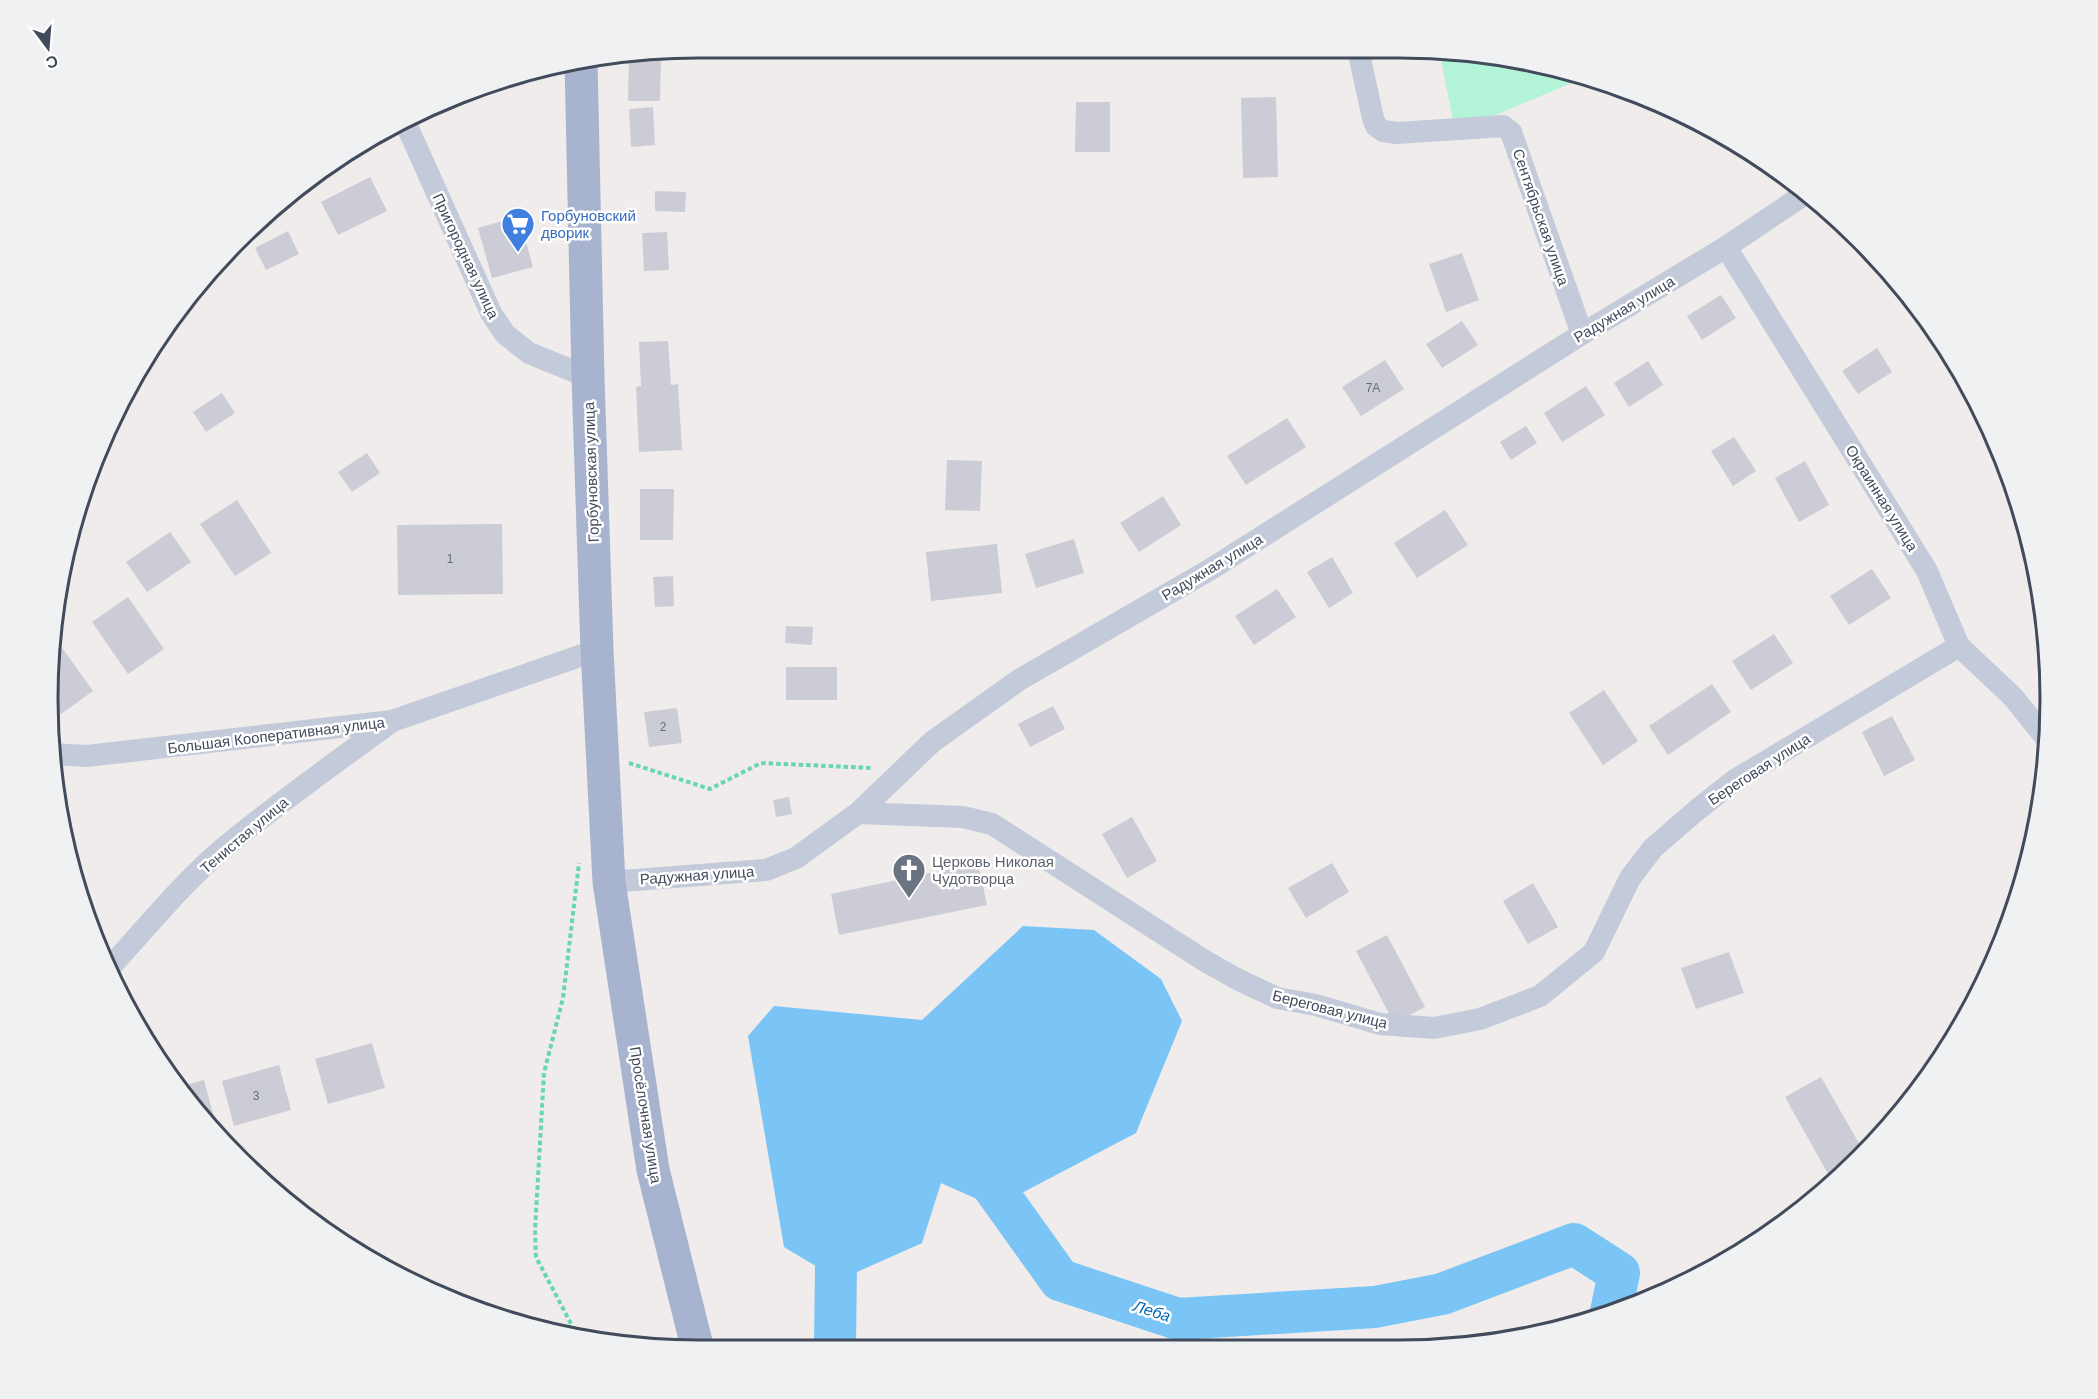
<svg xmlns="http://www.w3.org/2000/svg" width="2098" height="1399" font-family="Helvetica,sans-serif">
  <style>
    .green { fill: #b3f3d8 }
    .water { fill: #7bc4f6 }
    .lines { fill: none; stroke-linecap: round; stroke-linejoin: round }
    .river { stroke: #7bc4f6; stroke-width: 42 }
    .building { fill: #cbccd5 }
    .path { stroke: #68d5b4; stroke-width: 4; stroke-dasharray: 4.5 3; stroke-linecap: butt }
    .minor { stroke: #c3cad9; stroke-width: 22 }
    .primary { stroke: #a8b4cf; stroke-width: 33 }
    .labels { text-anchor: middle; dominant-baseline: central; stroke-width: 5; stroke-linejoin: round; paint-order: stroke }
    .number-label { font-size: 12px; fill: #646b7a }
    .shop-label { font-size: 15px; fill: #366cbe; stroke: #fff; text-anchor: start }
    .street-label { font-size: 15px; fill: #424b5b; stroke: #fff }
    .worship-label { font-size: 15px; fill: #5b616d; stroke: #fff; text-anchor: start }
    .water-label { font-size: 16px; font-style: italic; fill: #0069b1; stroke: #fff }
    .rim { fill: none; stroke: #424b5b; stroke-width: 3 }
  </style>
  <rect width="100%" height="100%" fill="#efeceb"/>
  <path class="green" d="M 1440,54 L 1484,54 L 1567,70 L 1586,77 L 1455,132 Z"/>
  <path class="water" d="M 1023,926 L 1094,930 L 1161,979 L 1182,1021 L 1136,1133 L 995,1207 L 941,1183 L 922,1243 L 839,1280 L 784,1247 L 748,1036 L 774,1006 L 922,1020 Z"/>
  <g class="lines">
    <g class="river">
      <path d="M 960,1168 L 989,1181 L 1060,1280 L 1178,1319 L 1375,1307 L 1442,1294 L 1574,1244 L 1619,1273 L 1611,1312"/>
      <path d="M 835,1347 L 836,1264 L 851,1225"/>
    </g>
  </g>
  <g class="building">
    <path d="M 629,54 L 661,54 L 660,101 L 628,101 Z"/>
    <path d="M 1110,54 L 1144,54 L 1144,56 L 1110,57 Z"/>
    <path d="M 1276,97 L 1278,177 L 1243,178 L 1241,98 Z"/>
    <path d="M 1076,102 L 1110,102 L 1110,152 L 1075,152 Z"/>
    <path d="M 653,107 L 655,145 L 631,147 L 629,109 Z"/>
    <path d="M 370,177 L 387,211 L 338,235 L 321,202 Z"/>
    <path d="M 655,191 L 686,192 L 685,212 L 655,211 Z"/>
    <path d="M 519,216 L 533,267 L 492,278 L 478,228 Z"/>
    <path d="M 1844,226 L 1849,232 L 1860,244 L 1856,247 Z"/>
    <path d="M 288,231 L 299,254 L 266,270 L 255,248 Z"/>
    <path d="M 667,232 L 669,270 L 644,271 L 642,233 Z"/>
    <path d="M 1462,253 L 1479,300 L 1446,312 L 1429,264 Z"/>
    <path d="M 1721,295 L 1736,318 L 1702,340 L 1687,316 Z"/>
    <path d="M 1462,321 L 1478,345 L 1442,368 L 1426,344 Z"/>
    <path d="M 668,341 L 671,385 L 678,384 L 682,450 L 639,452 L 636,387 L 641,386 L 639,342 Z"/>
    <path d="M 1877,348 L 1892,372 L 1858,394 L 1842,371 Z"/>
    <path d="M 1385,360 L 1404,389 L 1361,416 L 1342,387 Z"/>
    <path d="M 1648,361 L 1663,385 L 1629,407 L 1614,383 Z"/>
    <path d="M 1586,386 L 1605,415 L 1562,442 L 1544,413 Z"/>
    <path d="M 222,393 L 235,413 L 206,432 L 193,412 Z"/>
    <path d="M 1287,418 L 1306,447 L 1246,485 L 1227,456 Z"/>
    <path d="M 1526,426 L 1537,443 L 1511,460 L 1500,442 Z"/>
    <path d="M 1734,437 L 1756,471 L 1733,486 L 1711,451 Z"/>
    <path d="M 367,453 L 380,473 L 352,492 L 338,472 Z"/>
    <path d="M 947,460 L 982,461 L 980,511 L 945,510 Z"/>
    <path d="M 1805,461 L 1829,505 L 1799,522 L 1775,478 Z"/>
    <path d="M 640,489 L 674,489 L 673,540 L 640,540 Z"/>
    <path d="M 1163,496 L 1181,525 L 1139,552 L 1120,523 Z"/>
    <path d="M 237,500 L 271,553 L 235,576 L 200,524 Z"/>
    <path d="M 1445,510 L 1468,545 L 1417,578 L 1394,543 Z"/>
    <path d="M 502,524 L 503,594 L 398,595 L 397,525 Z"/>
    <path d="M 170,532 L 191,562 L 147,592 L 126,562 Z"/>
    <path d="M 1074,539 L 1084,573 L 1036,588 L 1025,554 Z"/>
    <path d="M 997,544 L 1002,593 L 931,601 L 926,552 Z"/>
    <path d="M 1332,557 L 1353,593 L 1329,608 L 1307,572 Z"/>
    <path d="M 1872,569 L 1891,598 L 1849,625 L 1830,596 Z"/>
    <path d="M 673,576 L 674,606 L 655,607 L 653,577 Z"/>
    <path d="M 1277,589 L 1296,617 L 1254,645 L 1235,616 Z"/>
    <path d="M 128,597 L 164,649 L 128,674 L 92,622 Z"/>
    <path d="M 786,626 L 813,627 L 812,645 L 785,643 Z"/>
    <path d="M 1774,634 L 1793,663 L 1751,690 L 1732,661 Z"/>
    <path d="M 60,645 L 93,691 L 61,714 L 49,697 L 50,652 Z"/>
    <rect x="786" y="667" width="51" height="33"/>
    <path d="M 1712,684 L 1731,712 L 1668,755 L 1649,726 Z"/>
    <path d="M 1604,690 L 1638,741 L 1603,765 L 1569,713 Z"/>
    <path d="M 1053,706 L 1065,729 L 1030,747 L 1018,724 Z"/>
    <path d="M 677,708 L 682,743 L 649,747 L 644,712 Z"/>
    <path d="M 1892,716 L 1915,760 L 1884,776 L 1862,732 Z"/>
    <path d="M 789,797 L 792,814 L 776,817 L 773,800 Z"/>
    <path d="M 1132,817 L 1157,861 L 1127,878 L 1102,834 Z"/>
    <path d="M 978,863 L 987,905 L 839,935 L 831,894 Z"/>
    <path d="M 1332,863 L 1349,892 L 1306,918 L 1288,888 Z"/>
    <path d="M 1533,883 L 1558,927 L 1528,944 L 1503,901 Z"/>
    <path d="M 1387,935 L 1425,1007 L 1394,1023 L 1356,951 Z"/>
    <path d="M 1729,952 L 1744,993 L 1696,1009 L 1681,968 Z"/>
    <path d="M 372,1043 L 385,1088 L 328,1104 L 315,1059 Z"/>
    <path d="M 279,1065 L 291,1110 L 234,1126 L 222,1081 Z"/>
    <path d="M 1821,1077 L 1864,1152 L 1832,1181 L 1785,1097 Z"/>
    <path d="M 204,1080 L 216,1125 L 208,1127 L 179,1087 Z"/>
  </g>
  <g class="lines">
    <g class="path">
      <path d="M 629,763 L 710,789 L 761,763 L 872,768"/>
      <path d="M 578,1337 L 536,1257 L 535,1230 L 544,1073 L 563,998 L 579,863"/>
    </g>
    <g class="minor">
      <path d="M 1359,54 L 1373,118 L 1376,126 L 1383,131 L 1397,133 L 1503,126 L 1511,132 L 1582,334"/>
      <path d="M 406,124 L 491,313 L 505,334 L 529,353 L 588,377"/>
      <path d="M 1726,247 L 1927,571 L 1959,646 L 2013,697 L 2046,738"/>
      <path d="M 51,754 L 87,756 L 392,721 L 597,650"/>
      <path d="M 858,813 L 963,817 L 992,824 L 1205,961 L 1239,980 L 1277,998 L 1316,1005 L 1380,1024 L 1434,1028 L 1480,1019 L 1540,996 L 1594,952 L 1630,878 L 1653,848 L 1697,810 L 1735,780 L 1959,646"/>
      <path d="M 609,882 L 766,870 L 796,858 L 858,813 L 932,742 L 1019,680 L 1211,569 L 1582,334 L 1726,247 L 1805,194"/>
      <path d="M 111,966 C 148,926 183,882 225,847 C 278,803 335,763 391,722"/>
    </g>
    <path class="primary" d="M 581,61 L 588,377 L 597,650 L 609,882 L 653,1170 L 697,1346"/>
  </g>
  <defs>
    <symbol id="supermarket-pin" viewBox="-11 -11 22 30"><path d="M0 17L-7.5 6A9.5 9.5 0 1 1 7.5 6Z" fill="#3f7fe0" stroke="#fff"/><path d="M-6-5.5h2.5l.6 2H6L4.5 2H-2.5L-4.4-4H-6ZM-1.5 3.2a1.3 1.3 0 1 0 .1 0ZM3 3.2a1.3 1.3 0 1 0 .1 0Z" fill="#fff"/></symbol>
    <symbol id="church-pin" viewBox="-11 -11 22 30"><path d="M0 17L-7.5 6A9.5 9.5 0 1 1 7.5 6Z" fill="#6b7280" stroke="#fff"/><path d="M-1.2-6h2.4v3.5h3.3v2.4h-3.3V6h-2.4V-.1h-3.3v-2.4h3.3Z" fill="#fff"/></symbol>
  </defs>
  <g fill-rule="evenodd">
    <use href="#supermarket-pin" x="499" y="205" width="38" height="52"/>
    <use href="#church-pin" x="890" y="851" width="38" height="52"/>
  </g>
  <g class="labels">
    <g class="number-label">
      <text x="1373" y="388">7А</text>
      <text x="450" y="559">1</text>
      <text x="663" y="727">2</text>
      <text x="256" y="1096">3</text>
    </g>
    <g class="shop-label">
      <text x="541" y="215">Горбуновский<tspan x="541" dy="17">дворик</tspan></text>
    </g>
    <g class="street-label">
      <text transform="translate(1541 217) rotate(71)">Сентябрьская улица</text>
      <text transform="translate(466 256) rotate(65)">Пригородная улица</text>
      <text transform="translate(1624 309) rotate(-31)">Радужная улица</text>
      <text transform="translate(591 472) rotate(-92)">Горбуновская улица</text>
      <text transform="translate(1882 498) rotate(58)">Окраинная улица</text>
      <text transform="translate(1212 567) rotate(-31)">Радужная улица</text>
      <text transform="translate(276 735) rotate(-7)">Большая Кооперативная улица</text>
      <text transform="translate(1759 769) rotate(-33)">Береговая улица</text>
      <text transform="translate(244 835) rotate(-40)">Тенистая улица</text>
      <text transform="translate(697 875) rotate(-4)">Радужная улица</text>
      <text transform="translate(1330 1009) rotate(14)">Береговая улица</text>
      <text transform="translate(646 1115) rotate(81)">Просёлочная улица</text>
    </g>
    <g class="worship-label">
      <text x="932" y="861">Церковь Николая<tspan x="932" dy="17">Чудотворца</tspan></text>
    </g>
    <g class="water-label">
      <text transform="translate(1152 1311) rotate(18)">Леба</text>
    </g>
  </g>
  <path d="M0 0H2098V1399H0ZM699 58H1399A641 641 0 0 1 2040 699V699A641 641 0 0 1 1399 1340H699A641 641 0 0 1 58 699V699A641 641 0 0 1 699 58Z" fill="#f0f1f2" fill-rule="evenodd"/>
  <path class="rim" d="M699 58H1399A641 641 0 0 1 2040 699V699A641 641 0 0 1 1399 1340H699A641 641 0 0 1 58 699V699A641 641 0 0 1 699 58Z"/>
  <g transform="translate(48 48) rotate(164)" stroke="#ffffff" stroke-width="4.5" paint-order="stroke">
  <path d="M0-4.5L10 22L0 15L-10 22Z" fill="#424b5b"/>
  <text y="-9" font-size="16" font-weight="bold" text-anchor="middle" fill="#424b5b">С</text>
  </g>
</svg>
